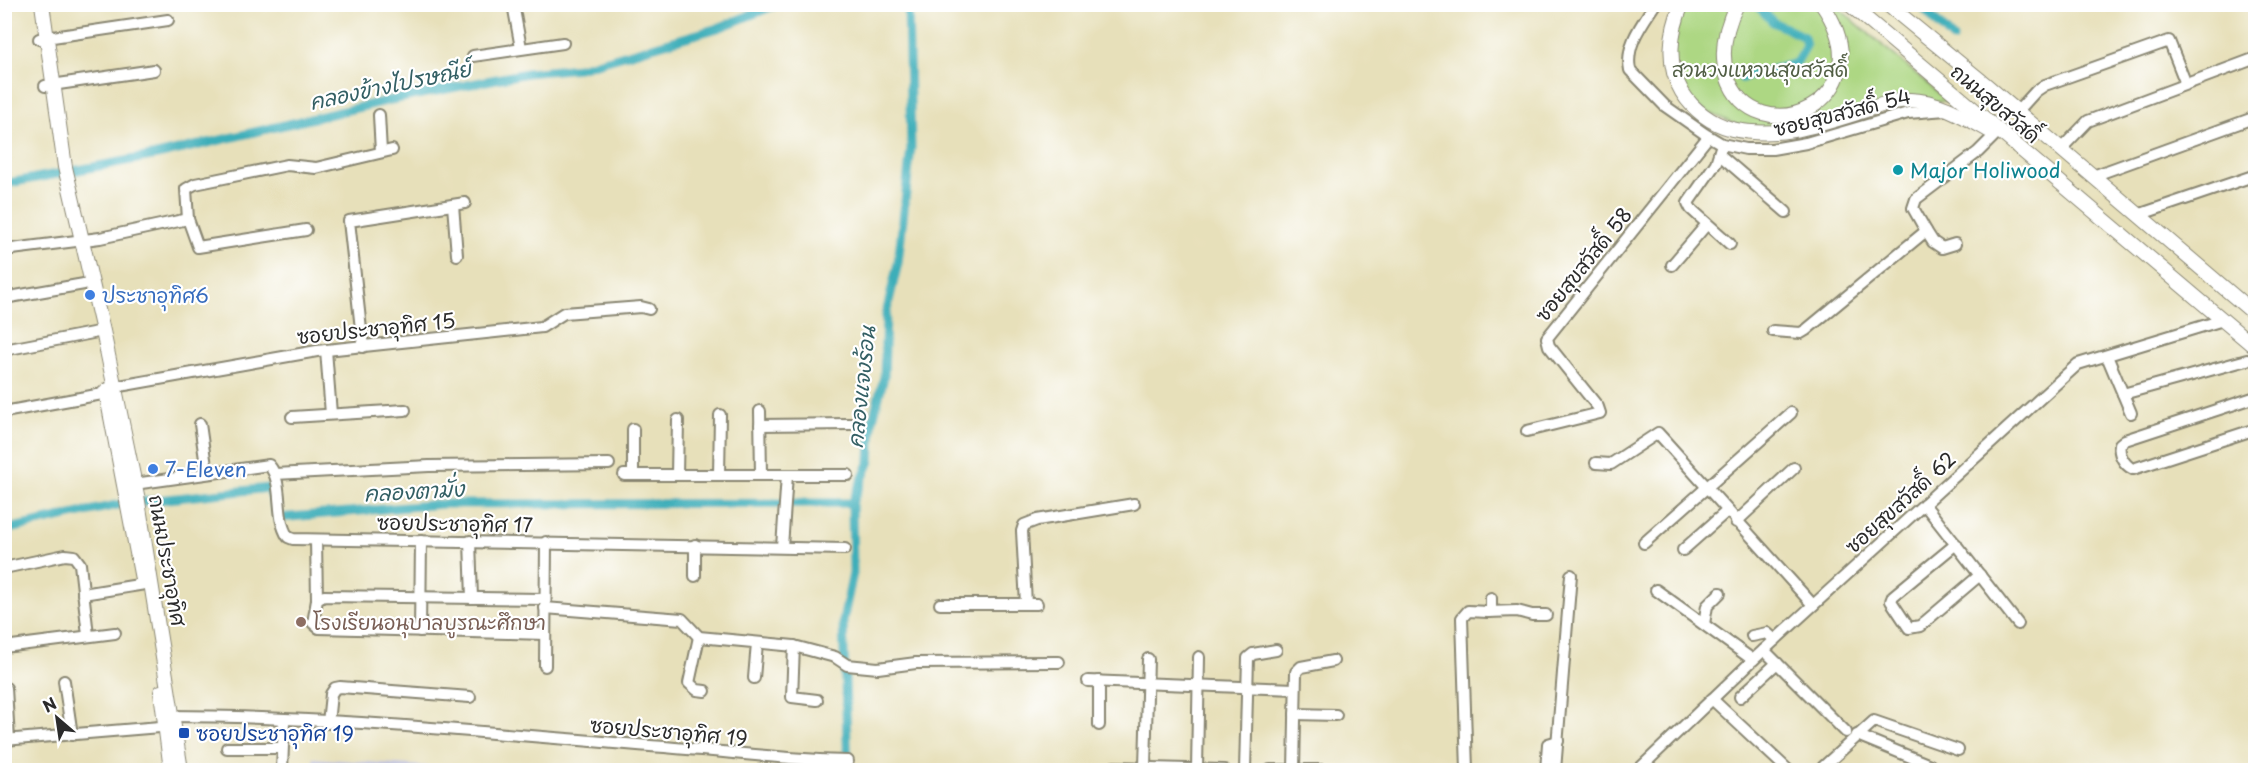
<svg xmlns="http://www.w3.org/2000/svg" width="2260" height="775" font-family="'Playpen Sans','Playpen Sans Thai',sans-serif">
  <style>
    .industrial { fill: #c0c2dd }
    .green { fill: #add783; stroke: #6c8157; stroke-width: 1.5 }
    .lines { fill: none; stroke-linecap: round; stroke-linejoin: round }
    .canal { stroke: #3eaeb9; stroke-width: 9 }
    .minor-casing { stroke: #898672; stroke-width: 14 }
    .major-casing { stroke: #898672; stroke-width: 16 }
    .minor { stroke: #fff; stroke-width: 10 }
    .major { stroke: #fff; stroke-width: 14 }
    .culture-dot { fill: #0f9aa8; stroke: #fff; stroke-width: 2 }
    .shop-dot { fill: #3f7fe0; stroke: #fff; stroke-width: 2 }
    .education-dot { fill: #8d6e63; stroke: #fff; stroke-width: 2 }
    .transit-dot { fill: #1a4fb4; stroke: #fff; stroke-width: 2 }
    .labels { text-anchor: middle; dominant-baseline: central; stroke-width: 4.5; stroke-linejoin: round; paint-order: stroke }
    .park-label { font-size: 20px; fill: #525f45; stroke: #fff }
    .street-label { font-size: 20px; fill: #2b2b2b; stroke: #fff }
    .culture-label { font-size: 20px; fill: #0d838f; stroke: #fff; text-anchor: start }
    .shop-label { font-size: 20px; fill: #366cbe; stroke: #fff; text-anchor: start }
    .education-label { font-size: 20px; fill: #785e54; stroke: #fff; text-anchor: start }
    .transit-label { font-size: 20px; fill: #164399; stroke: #fff; text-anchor: start }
    .water-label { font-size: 21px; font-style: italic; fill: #335f64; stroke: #fff }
  </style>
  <rect width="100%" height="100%" fill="#fff"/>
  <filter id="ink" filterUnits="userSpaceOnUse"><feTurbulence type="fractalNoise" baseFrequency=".0167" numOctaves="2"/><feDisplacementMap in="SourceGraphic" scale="12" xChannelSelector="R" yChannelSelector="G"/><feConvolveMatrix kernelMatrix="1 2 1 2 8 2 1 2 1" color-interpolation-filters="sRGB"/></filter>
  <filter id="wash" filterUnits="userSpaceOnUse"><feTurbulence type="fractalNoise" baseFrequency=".008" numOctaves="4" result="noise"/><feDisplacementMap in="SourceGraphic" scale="24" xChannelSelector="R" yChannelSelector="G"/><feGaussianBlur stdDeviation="1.35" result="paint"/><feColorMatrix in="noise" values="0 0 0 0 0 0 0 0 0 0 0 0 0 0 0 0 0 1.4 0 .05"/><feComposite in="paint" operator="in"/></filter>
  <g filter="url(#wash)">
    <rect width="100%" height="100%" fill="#e7e0ba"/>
    <path class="industrial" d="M 313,758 L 478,770 L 314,770 Z"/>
    <path class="green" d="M 1684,5 L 1835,5 L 1948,101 L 1881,106 L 1759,135 L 1685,102 L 1669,51 Z"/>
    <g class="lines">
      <g class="canal">
        <path d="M 1919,4 L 1953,39"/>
        <path d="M 1742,78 L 1796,63 L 1806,46 L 1804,37 L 1773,22 L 1756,4"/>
        <path d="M 4,184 L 157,155 L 386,101 L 527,73 L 579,68 L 718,28 L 778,4"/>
        <path d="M 4,530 L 121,504 L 269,488 L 278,518 L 442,504 L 852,503"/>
        <path d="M 848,770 L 843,621 L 853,573 L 852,503 L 870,461 L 872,423 L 884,377 L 886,314 L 898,263 L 906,192 L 911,148 L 908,4"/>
      </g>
    </g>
  </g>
  <g filter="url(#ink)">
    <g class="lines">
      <defs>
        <g id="minor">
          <path d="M 513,4 L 521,48"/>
          <path d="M 1655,4 C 1642,24 1625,45 1630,70 L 1665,106 L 1705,134 L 1722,144 L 1746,149 L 1772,149 L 1806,143 L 1908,113 L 1946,110"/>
          <path d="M 39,39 L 168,20"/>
          <path d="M 473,56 L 563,43"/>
          <path d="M 45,86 L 154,70"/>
          <path d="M 2017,112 L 2036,91 L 2045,85 L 2169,41 L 2186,84"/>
          <path d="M 379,115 L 381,152"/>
          <path d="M 1722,144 L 1716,163 L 1688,203 L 1691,209 L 1730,244"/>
          <path d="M 2061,149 L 2088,121 L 2256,58"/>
          <path d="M 1720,155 L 1786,212"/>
          <path d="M 2093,176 L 2256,117"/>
          <path d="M 453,205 L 457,255"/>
          <path d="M 2138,215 L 2256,175"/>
          <path d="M 306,230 L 198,247 L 188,219 L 186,189 L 195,184 L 287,165 L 316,168 L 392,150"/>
          <path d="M 1926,231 L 1933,242 L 1942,248 L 1955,244"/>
          <path d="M 4,250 L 100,238 L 188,219"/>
          <path d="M 1672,265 L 1707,224"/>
          <path d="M 4,298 L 84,284"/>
          <path d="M 1773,331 L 1801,333 L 1806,330 L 1926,231 L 1913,208 L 1916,199 L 1978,152 L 1995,135"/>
          <path d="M 363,347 L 349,221 L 465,203"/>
          <path d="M 4,350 L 103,331"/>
          <path d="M 326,350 L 331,414"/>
          <path d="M 2107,356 L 2131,413"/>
          <path d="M 108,388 L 317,351 L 542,327 L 564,313 L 641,307 L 649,309"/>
          <path d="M 2123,394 L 2247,360"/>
          <path d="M 2256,397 L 2125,440 L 2120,444 C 2118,454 2124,465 2133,469 L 2256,429"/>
          <path d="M 760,411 L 761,475"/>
          <path d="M 4,412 L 113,392"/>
          <path d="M 292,417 L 405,410"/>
          <path d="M 200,424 L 207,473"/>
          <path d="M 760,425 L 851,424"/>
          <path d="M 1527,431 L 1600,413 L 1598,407 L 1549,346 L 1547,338 L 1708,137"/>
          <path d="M 1596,463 L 1611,464 L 1658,433 L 1813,605"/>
          <path d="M 275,474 L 429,466 L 609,464"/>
          <path d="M 624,475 L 848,475"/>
          <path d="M 633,475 L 633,429"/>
          <path d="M 677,475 L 678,420"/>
          <path d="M 719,475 L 720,415"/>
          <path d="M 127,485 L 269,465 C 285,484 274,516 288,537 L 293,539 L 845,549"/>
          <path d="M 1924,504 L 2018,624"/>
          <path d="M 1736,522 L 1794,468"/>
          <path d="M 316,540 L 317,600"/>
          <path d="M 470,541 L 472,598"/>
          <path d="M 1644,543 L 1791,413"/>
          <path d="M 1956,544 L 1893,596 L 1891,601 L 1909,628 L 1920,626 L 1980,575"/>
          <path d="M 782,547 L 787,475"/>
          <path d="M 1683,550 L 1727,511"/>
          <path d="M 4,568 L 65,555 L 74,556 L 80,564 L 88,635"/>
          <path d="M 695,576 L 695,545"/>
          <path d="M 1656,590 L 1753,660"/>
          <path d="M 83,594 L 151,583"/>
          <path d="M 940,604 L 1037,604"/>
          <path d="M 1026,604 L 1022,531 L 1024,525 L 1037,520 L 1134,504"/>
          <path d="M 545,608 L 682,619 L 699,637 L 794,646 L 835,657 L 847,665 L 878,668 L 916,663 L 1059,662"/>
          <path d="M 1488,612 L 1517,611 L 1532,615 L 1546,615"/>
          <path d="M 1704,624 L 1707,606 L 1720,593"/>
          <path d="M 420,631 L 421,541"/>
          <path d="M 545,634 L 319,628 L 313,623 L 317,600 L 324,596 L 545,599"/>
          <path d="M 1752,636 L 1767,633 L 1775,640"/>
          <path d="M 699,637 L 689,683 L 697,690 L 705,691"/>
          <path d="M 794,646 L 792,697 L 817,700"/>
          <path d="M 4,647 L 115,633"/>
          <path d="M 1764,650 L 1846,732"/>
          <path d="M 545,666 L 546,542"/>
          <path d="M 754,678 L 757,643"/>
          <path d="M 64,681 L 72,735"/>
          <path d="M 1088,681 L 1295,689"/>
          <path d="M 6,688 L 9,740"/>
          <path d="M 1740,697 L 1777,663"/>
          <path d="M 1712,699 L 1788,770"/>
          <path d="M 1295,714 L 1336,715"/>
          <path d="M 166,716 C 334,716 507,735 675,748 C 733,752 790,760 848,761"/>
          <path d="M 328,723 L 331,694 L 335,688 L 340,687 L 470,697"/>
          <path d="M 1099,725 L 1099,681"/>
          <path d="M 1857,735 L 1930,765"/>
          <path d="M 4,740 L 172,726"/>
          <path d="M 227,748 L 282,748"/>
          <path d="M 1114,767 L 1224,770"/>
          <path d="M 1145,767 L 1148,659"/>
          <path d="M 1823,767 L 1874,721 L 1958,750"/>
          <path d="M 1197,769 L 1199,657"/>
          <path d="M 1294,769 L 1296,672 L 1301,667 L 1333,661"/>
          <path d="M 282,770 L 284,721"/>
          <path d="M 1245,770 L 1248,658 L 1253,654 L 1276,650"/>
          <path d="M 1270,770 L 1326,770"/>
          <path d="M 1467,770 L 1462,618 L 1468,611 L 1488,612 L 1491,608 L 1491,598"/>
          <path d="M 1546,770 L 1548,744 L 1558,741"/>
          <path d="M 1555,770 L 1571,575"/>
          <path d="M 1638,770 L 1753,660 L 2078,364 L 2223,320"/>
        </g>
        <g id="major">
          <path d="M 42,4 L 65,167 L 103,331 L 137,495 L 181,770"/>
          <path d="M 1682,4 C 1670,32 1666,65 1682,92 C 1693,110 1712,124 1732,129 C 1776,139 1816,126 1857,113 C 1874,107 1891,101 1910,100 C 1937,100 1967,118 1990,131"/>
          <path d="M 1737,4 C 1726,26 1720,52 1727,76 C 1754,158 1890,102 1822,4"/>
          <path d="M 1849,4 L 2256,348"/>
          <path d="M 1887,4 L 1986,85 L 2256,315"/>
          <path d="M 106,391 L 142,579"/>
          <path d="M 161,692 L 171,770"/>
        </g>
      </defs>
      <use href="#minor" class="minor-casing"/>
      <use href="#major" class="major-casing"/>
      <use href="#minor" class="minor"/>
      <use href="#major" class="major"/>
    </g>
  </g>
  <circle class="culture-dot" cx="1898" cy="170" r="6"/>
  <g class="shop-dot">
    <circle cx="90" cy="295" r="6"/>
    <circle cx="153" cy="469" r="6"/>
  </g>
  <circle class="education-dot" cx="301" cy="622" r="6"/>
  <rect class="transit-dot" x="178" y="727" width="12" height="12" rx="3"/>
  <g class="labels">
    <g class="park-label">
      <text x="1760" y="69">สวนวงแหวนสุขสวัสดิ์</text>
    </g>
    <g class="street-label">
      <text transform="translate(1996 103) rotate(40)">ถนนสุขสวัสดิ์</text>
      <text transform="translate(1842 112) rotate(-14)">ซอยสุขสวัสดิ์ 54</text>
      <text transform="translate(1583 264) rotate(-51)">ซอยสุขสวัสดิ์ 58</text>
      <text transform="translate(376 328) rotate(-6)">ซอยประชาอุทิศ 15</text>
      <text transform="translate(1900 502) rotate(-42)">ซอยสุขสวัสดิ์ 62</text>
      <text transform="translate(455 523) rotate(1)">ซอยประชาอุทิศ 17</text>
      <text transform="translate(168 560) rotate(80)">ถนนประชาอุทิศ</text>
      <text transform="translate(669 731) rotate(5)">ซอยประชาอุทิศ 19</text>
    </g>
    <g class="culture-label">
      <text x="1910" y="170">Major Holiwood</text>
    </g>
    <g class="shop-label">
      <text x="102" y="295">ประชาอุทิศ6</text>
      <text x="165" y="469">7-Eleven</text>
    </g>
    <g class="education-label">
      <text x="313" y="622">โรงเรียนอนุบาลบูรณะศึกษา</text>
    </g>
    <g class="transit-label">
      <text x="196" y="733">ซอยประชาอุทิศ 19</text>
    </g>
    <g class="water-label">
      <text transform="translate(390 84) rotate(-12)">คลองข้างไปรษณีย์</text>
      <text transform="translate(860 387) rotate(-84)">คลองแจงร้อน</text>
      <text transform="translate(414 490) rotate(-3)">คลองตามั่ง</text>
    </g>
  </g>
  <rect width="2260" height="775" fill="none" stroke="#fff" stroke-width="24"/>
  <g transform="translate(57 718) rotate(331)" stroke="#ffffff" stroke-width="4.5" paint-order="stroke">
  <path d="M0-4.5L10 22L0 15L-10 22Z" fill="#2b2b2b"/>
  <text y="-9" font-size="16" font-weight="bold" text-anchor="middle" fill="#2b2b2b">N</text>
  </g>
</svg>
